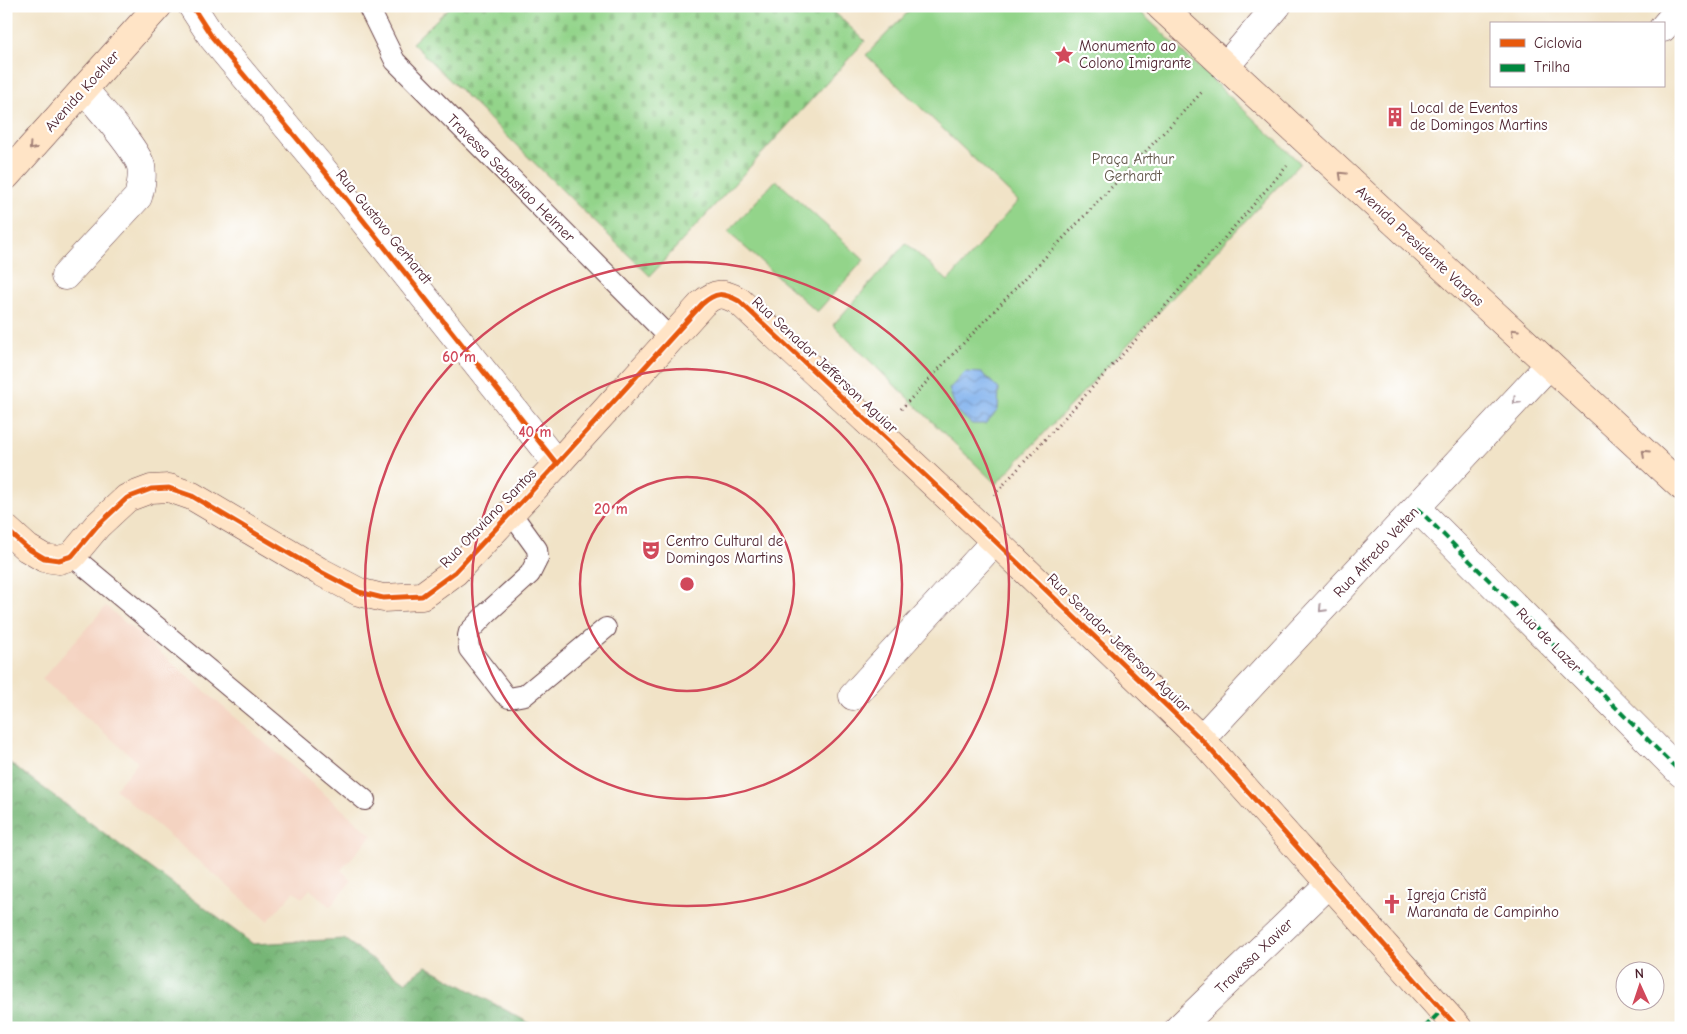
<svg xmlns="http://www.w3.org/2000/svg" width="1687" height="1034" font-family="'Comic Neue',sans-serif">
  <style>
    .built { fill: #f4d3c1 }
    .forest { fill: url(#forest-crowns); stroke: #606a50 }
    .cemetery { fill: url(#cemetery-stones); stroke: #6e7a5a }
    .park { fill: #93d48a; stroke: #6e7a5a }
    .water { fill: url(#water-waves); stroke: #66688c }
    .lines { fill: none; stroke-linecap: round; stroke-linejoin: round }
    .lane-casing { stroke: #633c42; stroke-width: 22 }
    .street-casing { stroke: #633c42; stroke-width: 29 }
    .secondary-casing { stroke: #633c42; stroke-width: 29 }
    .path { stroke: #633c42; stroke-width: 3; stroke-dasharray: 1 4; stroke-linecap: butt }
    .lane { stroke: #fff; stroke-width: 20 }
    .street { stroke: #fff; stroke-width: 28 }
    .secondary { stroke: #ffe4c6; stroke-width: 28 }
    .quiet { stroke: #00873e; stroke-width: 4; stroke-dasharray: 8 4; stroke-linecap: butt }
    .cycleway-casing { stroke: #fff; stroke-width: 8 }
    .cycleway { stroke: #e8590c; stroke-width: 5 }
    .oneway { stroke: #a48278 }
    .oneway2 { stroke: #ae9aa0 }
    .ring { fill: none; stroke: #d1495b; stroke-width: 2.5 }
    .labels { text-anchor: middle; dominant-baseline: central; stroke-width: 4.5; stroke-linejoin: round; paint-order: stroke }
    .poi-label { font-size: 15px; fill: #4a1f2b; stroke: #fff; text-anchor: start }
    .street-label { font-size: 15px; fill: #4a1f2b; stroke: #fff }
    .park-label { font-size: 15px; fill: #605548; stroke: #fff }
    .centre { fill: #d1495b; stroke: #fff; stroke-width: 2.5 }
    .ring-label { font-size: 15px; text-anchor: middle; font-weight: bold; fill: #d1495b; stroke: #fff; stroke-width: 4.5; stroke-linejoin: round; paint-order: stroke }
  </style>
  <defs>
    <pattern id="forest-crowns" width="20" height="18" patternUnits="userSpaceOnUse" patternTransform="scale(1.25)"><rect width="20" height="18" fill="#76b676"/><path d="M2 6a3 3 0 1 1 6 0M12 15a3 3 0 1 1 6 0" fill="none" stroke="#639361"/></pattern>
    <pattern id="cemetery-stones" width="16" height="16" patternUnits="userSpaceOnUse" patternTransform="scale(1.25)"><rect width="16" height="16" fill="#93d48a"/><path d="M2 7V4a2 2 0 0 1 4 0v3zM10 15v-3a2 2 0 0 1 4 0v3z" fill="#80b677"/></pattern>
    <pattern id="water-waves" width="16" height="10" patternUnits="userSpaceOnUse" patternTransform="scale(1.25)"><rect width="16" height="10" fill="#82b2ed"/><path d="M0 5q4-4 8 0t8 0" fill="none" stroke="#6c90c0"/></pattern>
  </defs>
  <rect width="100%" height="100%" fill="#fff"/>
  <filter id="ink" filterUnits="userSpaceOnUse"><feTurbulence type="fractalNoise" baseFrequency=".02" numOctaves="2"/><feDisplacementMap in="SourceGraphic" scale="10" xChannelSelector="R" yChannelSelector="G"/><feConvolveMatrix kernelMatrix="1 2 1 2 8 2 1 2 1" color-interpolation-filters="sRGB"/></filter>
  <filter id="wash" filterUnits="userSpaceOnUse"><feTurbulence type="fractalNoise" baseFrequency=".0096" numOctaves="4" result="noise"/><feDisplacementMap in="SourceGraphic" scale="20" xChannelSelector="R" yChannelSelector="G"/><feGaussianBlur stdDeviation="1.12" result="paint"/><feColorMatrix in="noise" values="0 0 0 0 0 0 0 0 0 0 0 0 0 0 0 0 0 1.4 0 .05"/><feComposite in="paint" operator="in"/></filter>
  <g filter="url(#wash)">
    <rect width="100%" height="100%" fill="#f1e3c7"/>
    <path class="built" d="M 106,606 L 372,835 L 341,870 L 352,880 L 330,907 L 310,889 L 302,898 L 294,891 L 268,921 L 115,789 L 138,762 L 42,679 Z"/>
    <path class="forest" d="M 6,760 L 253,944 L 344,939 L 405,982 L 426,966 L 538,1028 L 6,1028 Z"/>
    <path class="cemetery" d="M 451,6 L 828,6 L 865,41 L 650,276 L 412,43 Z"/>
    <g class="park">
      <path d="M 914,6 L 1134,6 L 1300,163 L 996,484 L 833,325 L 906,243 L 948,281 L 1018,201 L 866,55 Z"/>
      <path d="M 776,180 L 864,260 L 817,312 L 728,232 Z"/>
    </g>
    <path class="water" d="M 965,372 L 982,373 L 999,389 L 998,410 L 985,424 L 972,424 L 957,412 L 949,389 Z"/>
  </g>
  <g filter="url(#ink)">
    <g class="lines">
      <defs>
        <g id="lane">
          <path d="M 368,6 L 395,61 L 670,338"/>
          <path d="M 511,513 L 537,549 L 538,558 L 530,574 L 487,613 L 469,632 L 468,636 L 469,649 L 504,694 L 509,698 L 525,695 L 606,628"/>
          <path d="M 72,556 L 365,800"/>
        </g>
        <g id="street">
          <path d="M 192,6 L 212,37 L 320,166 L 557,464"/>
          <path d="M 1663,28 L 1681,7"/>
          <path d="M 1225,67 L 1277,6"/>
          <path d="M 65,276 L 138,197 C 141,186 143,177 141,166 C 136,148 97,106 84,89"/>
          <path d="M 1417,508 L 1681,773"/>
          <path d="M 853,696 L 995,541"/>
          <path d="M 1201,739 L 1549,365"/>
          <path d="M 1179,1028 L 1330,883"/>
        </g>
        <g id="secondary">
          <path d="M 1160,6 L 1681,486"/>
          <path d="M 6,176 L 158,6"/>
          <path d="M 6,529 L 27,548 L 44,558 L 59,560 L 72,556 L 97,526 L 127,498 L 151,489 L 169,488 L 192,496 L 319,571 L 359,592 L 383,598 L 422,596 L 455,572 L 557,464 L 702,304 C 716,292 722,292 739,301 L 995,541 L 1201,739 L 1458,1028"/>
        </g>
      </defs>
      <use href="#lane" class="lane-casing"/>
      <use href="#street" class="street-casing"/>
      <use href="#secondary" class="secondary-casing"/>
      <g class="path">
        <path d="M 901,409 L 1203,91"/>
        <path d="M 994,495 L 1133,343 L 1287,166"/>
      </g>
      <use href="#lane" class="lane"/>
      <use href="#street" class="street"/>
      <use href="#secondary" class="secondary"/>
      <g class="quiet">
        <path d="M 1417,508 L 1681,773"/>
        <path d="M 1424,1028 L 1442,1010"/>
      </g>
      <defs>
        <g id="cycleway">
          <path d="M 192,6 L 212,37 L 320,166 L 557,464"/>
          <path d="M 6,529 L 27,548 L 44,558 L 59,560 L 72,556 L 97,526 L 127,498 L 151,489 L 169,488 L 192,496 L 319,571 L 359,592 L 383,598 L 422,596 L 455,572 L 557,464 L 702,304 C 716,292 722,292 739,301 L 995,541 L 1201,739 L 1458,1028"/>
        </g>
      </defs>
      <use href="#cycleway" class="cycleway-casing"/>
      <use href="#cycleway" class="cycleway"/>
    </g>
    <defs><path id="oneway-chevron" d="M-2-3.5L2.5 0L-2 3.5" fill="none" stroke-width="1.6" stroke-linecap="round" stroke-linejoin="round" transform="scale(1.25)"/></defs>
    <g class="oneway">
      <use href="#oneway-chevron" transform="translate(32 147) rotate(132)"/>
      <use href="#oneway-chevron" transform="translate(1342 175) rotate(-137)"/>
      <use href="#oneway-chevron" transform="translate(1514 332) rotate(-137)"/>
      <use href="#oneway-chevron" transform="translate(1645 453) rotate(-137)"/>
    </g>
    <g class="oneway2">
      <use href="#oneway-chevron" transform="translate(1516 401) rotate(133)"/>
      <use href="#oneway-chevron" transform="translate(1322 609) rotate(133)"/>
    </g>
  </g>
  <g class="ring">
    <circle cx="687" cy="584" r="107"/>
    <circle cx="687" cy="584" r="215"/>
    <circle cx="687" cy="584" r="322"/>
  </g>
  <defs>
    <symbol id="sight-bare" viewBox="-9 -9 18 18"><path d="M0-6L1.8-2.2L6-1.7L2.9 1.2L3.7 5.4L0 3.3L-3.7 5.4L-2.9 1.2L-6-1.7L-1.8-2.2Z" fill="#d1495b" stroke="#fff" stroke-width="2.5" paint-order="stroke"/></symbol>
    <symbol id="building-bare" viewBox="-9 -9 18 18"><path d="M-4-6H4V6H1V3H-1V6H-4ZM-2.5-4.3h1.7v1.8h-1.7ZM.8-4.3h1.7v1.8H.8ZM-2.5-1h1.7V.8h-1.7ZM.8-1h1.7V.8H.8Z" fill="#d1495b" stroke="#fff" stroke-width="2.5" paint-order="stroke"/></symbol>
    <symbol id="theatre-bare" viewBox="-9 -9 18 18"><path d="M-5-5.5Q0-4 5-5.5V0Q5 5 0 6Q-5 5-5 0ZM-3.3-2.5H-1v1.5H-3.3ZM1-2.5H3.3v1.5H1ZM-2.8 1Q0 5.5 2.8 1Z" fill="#d1495b" stroke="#fff" stroke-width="2.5" paint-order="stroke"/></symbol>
    <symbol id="church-bare" viewBox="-9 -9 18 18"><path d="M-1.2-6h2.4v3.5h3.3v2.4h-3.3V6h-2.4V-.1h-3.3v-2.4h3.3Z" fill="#d1495b" stroke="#fff" stroke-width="2.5" paint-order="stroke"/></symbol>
  </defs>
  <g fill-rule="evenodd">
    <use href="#sight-bare" x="1050" y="41" width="28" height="28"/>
    <use href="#building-bare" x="1381" y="103" width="28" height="28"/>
    <use href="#theatre-bare" x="637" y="536" width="28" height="28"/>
    <use href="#church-bare" x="1378" y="890" width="28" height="28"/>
  </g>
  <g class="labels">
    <g class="poi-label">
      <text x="1079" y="46">Monumento ao<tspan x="1079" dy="17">Colono Imigrante</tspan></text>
      <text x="1410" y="108">Local de Eventos<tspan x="1410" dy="17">de Domingos Martins</tspan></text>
      <text x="666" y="541">Centro Cultural de<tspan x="666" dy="17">Domingos Martins</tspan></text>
      <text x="1407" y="895">Igreja Cristã<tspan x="1407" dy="17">Maranata de Campinho</tspan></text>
    </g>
    <g class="street-label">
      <text transform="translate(82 91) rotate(-48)">Avenida Koehler</text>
      <text transform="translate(511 178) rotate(45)">Travessa Sebastiao Helmer</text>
      <text transform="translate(384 227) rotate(51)">Rua Gustavo Gerhardt</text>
      <text transform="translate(1420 246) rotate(43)">Avenida Presidente Vargas</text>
      <text transform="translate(825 365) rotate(43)">Rua Senador Jefferson Aguiar</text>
      <text transform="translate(488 518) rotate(-46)">Rua Otaviano Santos</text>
      <text transform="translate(1376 552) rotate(-47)">Rua Alfredo Velten</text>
      <text transform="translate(1549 640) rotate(45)">Rua de Lazer</text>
      <text transform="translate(1119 643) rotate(44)">Rua Senador Jefferson Aguiar</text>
      <text transform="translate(1254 956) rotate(-44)">Travessa Xavier</text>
    </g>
    <g class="park-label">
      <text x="1133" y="159">Praça Arthur<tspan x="1133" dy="17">Gerhardt</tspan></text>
    </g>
  </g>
  <circle cx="687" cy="584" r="8" class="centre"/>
  <g class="ring-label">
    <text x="459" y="362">60 m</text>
    <text x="535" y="437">40 m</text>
    <text x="611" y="514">20 m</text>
  </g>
  <rect width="1687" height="1034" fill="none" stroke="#fff" stroke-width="25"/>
  <rect x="1490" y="22" width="175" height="65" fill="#ffffff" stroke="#b7a5aa"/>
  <rect x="1500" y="39" width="25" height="8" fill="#e8590c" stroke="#b7a5aa"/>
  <text x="1534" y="48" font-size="15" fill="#4a1f2b">Ciclovia</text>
  <rect x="1500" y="64" width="25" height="8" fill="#00873e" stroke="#b7a5aa"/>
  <text x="1534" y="72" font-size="15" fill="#4a1f2b">Trilha</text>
  <g transform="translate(1640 986) rotate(357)"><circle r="24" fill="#ffffff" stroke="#b7a5aa"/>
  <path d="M0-4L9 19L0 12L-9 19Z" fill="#d1495b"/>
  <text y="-8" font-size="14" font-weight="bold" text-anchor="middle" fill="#4a1f2b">N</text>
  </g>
</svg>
